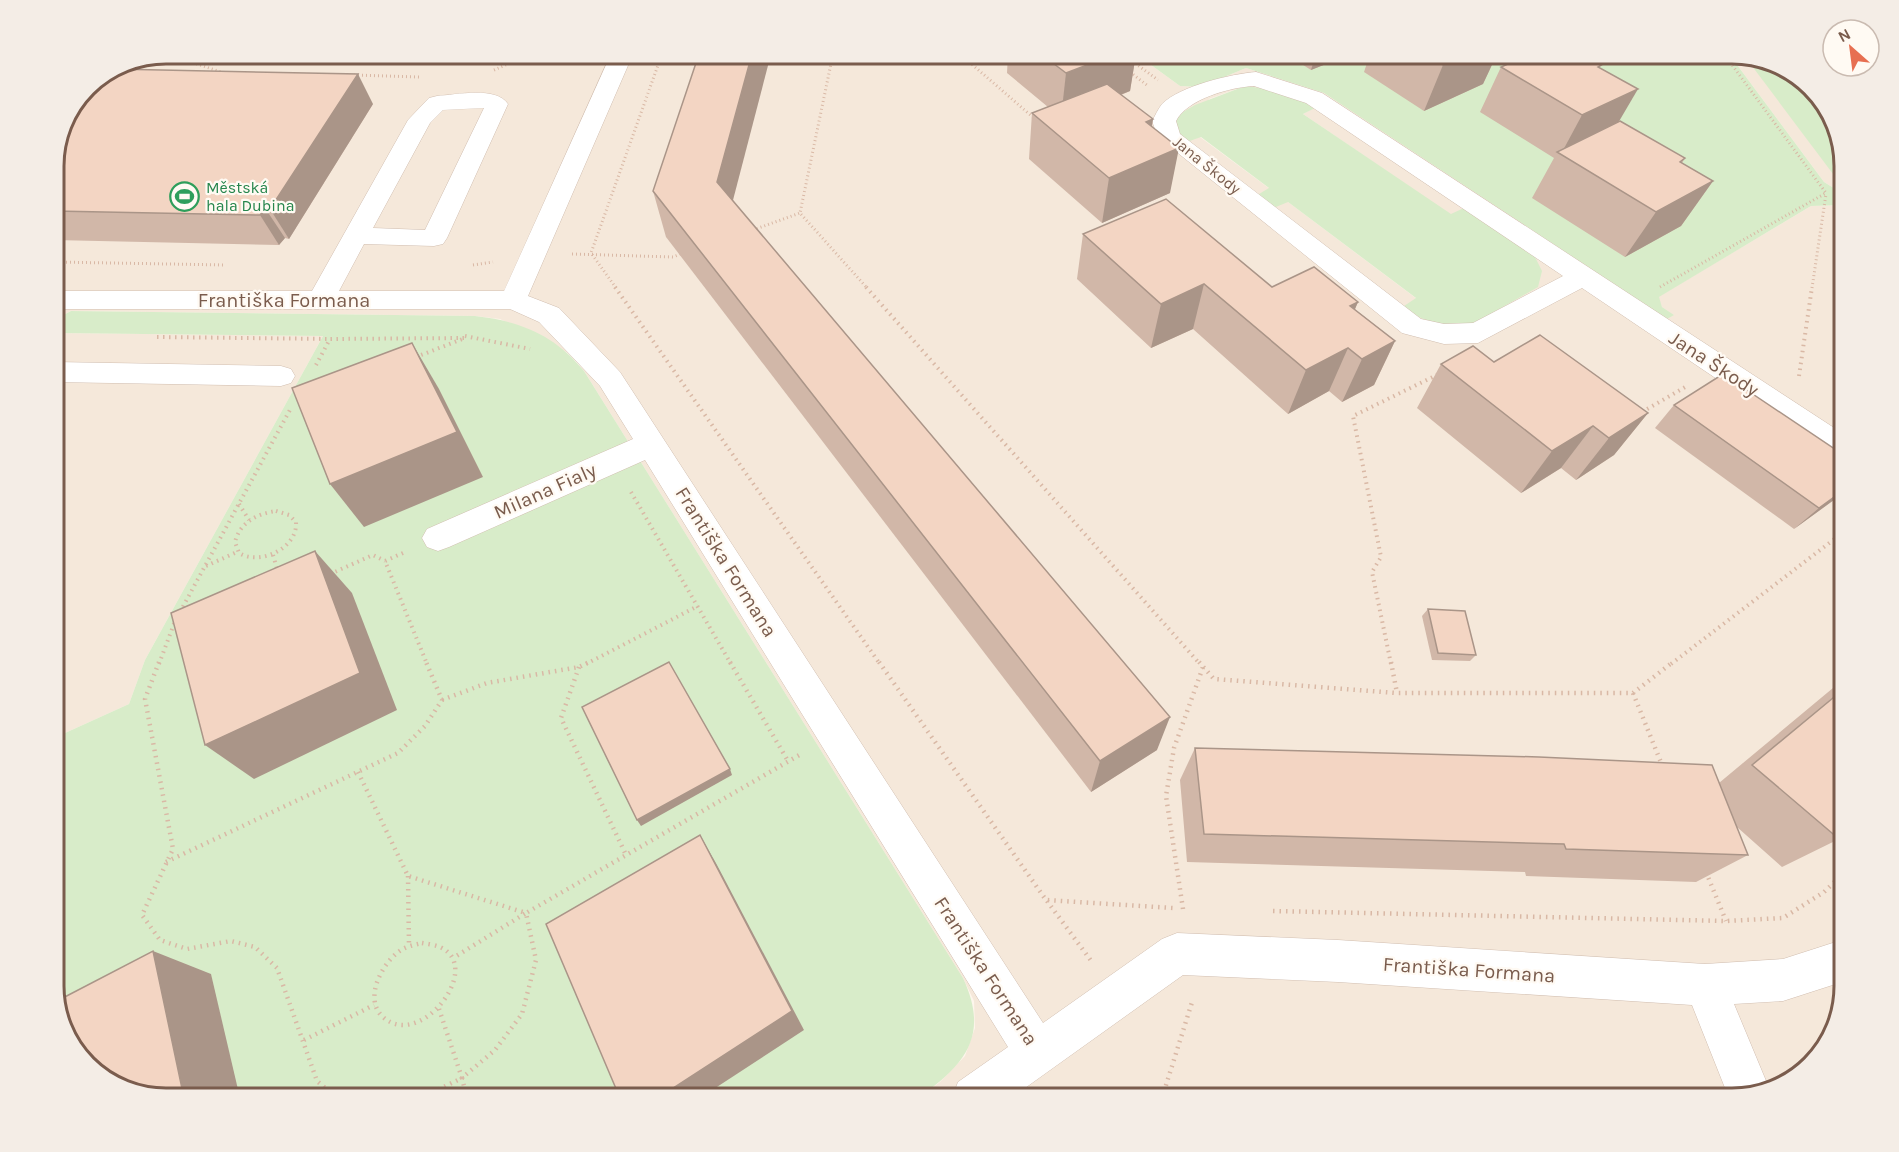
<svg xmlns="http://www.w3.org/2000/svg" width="1899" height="1152" font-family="Karla,sans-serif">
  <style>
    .residential { fill: #f5e8da; fill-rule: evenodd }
    .green { fill: #d8ecc9 }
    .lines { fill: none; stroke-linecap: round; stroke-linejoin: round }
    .minor-casing { stroke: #d1beb0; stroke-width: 1 }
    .path-far2 { stroke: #d9b8a5; stroke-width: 3; stroke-dasharray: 1 3; stroke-linecap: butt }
    .path-far1 { stroke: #d9b8a5; stroke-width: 4; stroke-dasharray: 1.5 4.5; stroke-linecap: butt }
    .path { stroke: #d9b8a5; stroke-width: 4.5; stroke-dasharray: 1.5 5; stroke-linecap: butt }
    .minor { fill: #fff; fill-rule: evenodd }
    .wall { fill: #d1b7a8 }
    .shaded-wall { fill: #aa9588 }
    .building { fill: #f3d5c3; stroke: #aa9588; stroke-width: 1.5 }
    .labels { text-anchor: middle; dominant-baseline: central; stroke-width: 4.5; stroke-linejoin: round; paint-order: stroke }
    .far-street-label { font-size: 16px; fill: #7a5c4d; stroke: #fffaf3 }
    .far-leisure-label { font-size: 16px; fill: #27864d; stroke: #fffaf3; text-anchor: start }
    .street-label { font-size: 20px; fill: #7a5c4d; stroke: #fffaf3 }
    .rim { fill: none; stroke: #7a5c4d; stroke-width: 3 }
  </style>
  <rect width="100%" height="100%" fill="#fdf6ec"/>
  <g class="residential">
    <path d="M 167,54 L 1136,54 L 1180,86 L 1200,87 L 1246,68 L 1324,93 L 1674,315 L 1662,307 L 1658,297 L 1811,206 L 1845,205 L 1845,986 L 1830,1042 L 1789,1083 L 1733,1098 L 918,1098 L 940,1082 L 965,1056 L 975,1028 L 974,1001 L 963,978 L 584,371 L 570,354 L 500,319 L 475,316 L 71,311 L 54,320 L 54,160 L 87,87 L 124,62 ZM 1245,86 L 1316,107 L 1303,114 L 1451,215 L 1419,319 L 1417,299 L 1288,202 L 1255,196 L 1270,189 L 1200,137 L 1209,99 Z"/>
    <path d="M 1729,54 L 1789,69 L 1830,110 L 1845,160 L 1845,195 L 1824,182 Z"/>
    <path d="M 54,333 L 323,336 L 145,660 L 129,704 L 54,738 Z"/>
  </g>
  <g class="green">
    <path d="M 1136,54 L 1729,54 L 1824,182 L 1845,195 L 1845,205 L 1811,206 L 1659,297 L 1662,307 L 1674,315 L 1667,319 L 1324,93 L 1246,68 L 1200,87 L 1180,86 Z"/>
    <path d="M 1746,58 L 1789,69 L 1830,110 L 1845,160 L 1845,190 Z"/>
    <path d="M 1245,86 L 1277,90 L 1317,107 L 1303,114 L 1451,214 L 1466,207 L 1534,255 L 1542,271 L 1538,287 L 1475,323 C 1447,329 1425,322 1401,308 L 1416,298 L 1288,202 L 1271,209 L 1254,197 L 1269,188 L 1201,137 L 1184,143 L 1179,138 L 1175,121 L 1183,112 L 1195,105 Z"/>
    <path d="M 71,311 L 475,316 C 520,321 555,335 584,371 L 963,978 C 990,1036 965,1065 918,1098 L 167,1098 L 110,1083 L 69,1042 L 54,992 L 54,738 L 129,704 L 145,660 L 323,336 L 54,333 L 54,320 Z"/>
  </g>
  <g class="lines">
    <defs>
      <g id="minor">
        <path d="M 611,54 L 633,54 L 528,296 L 559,308 L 620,372 L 1043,1023 L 1162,939 L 1177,933 L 1338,940 L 1705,964 L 1783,959 L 1845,939 L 1845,981 L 1783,1001 L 1734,1004 L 1769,1088 L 1729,1098 L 1692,1005 L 1338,982 L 1183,975 L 1011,1098 L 952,1098 L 958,1082 L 1008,1047 L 645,460 L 449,547 L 438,551 L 427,547 L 422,538 L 427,529 L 633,439 L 600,386 L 539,322 L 510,309 L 54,309 L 54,291 L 312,291 L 408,120 L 429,98 L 437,96 C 456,95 496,86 508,104 L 447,238 L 443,244 L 434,246 L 364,244 L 339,291 L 504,291 ZM 484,108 L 425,230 L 373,228 L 430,123 L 443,110 Z"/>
        <path d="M 1256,72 L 1322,93 L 1845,435 L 1845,461 L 1834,458 L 1582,288 L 1478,343 L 1444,344 L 1402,333 L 1158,137 L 1152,121 C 1155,116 1158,109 1162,104 C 1180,86 1231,74 1256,72 ZM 1254,86 L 1306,103 L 1563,276 L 1473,323 L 1444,324 L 1421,319 L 1180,134 L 1176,121 C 1187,99 1231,87 1254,86 Z"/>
        <path d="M 54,362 L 281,366 L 291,369 L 295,376 L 291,383 L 281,386 L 54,382 Z"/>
      </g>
    </defs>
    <use href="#minor" class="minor-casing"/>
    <g class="path-far2">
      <path d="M 833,54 L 800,213 L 867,288"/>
      <path d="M 960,54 L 1035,119"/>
      <path d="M 138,60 L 173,56 L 221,72"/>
      <path d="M 1132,61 L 1158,80"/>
      <path d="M 494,70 L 531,54"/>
      <path d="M 1130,72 L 1148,86"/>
      <path d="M 354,75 L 419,77"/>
      <path d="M 753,230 L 800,213"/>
      <path d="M 572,254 L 673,257 L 683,253"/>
      <path d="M 54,262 L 226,265"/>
      <path d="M 473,265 L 493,262"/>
      <path d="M 1660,287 L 1826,193 L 1724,54"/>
      <path d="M 616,288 L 591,253 L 662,54"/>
      <path d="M 1812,288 L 1826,194"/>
    </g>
    <g class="path-far1">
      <path d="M 615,287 L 880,664"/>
      <path d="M 866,287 L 1200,664"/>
      <path d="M 465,336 L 530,349"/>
      <path d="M 157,337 L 330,339"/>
      <path d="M 316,365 L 330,339 L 465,338 L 416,357"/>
      <path d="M 1799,376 L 1812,287"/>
      <path d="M 1642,412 L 1687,386"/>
      <path d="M 631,492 L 731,664"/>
      <path d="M 239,504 L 249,520"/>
      <path d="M 276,511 L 289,515 L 296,522 C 298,548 260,566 239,553 L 235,542 C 240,522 257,514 276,511 Z"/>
      <path d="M 403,553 L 385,561 L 427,664"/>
      <path d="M 273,555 L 278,572"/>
      <path d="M 206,566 L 237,552"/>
      <path d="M 330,574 L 373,555 L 385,561"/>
      <path d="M 180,612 L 291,408"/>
      <path d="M 159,664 L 175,621"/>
      <path d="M 586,664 L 698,606"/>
      <path d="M 1391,664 L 1372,572 L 1381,557 L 1353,416 L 1439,374"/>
      <path d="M 1671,664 L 1845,531"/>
    </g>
    <g class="path">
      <path d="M 159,662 L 145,699 L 173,849 L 142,915 L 160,940 L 187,949 L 231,941 L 255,947 L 277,968 L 317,1081 L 331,1093 L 344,1098"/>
      <path d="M 730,662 L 788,761"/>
      <path d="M 879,662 L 1046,900 L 1173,908"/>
      <path d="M 1199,662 L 1214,679 L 1397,693 L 1633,693 L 1673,662"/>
      <path d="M 1391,662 L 1397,693"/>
      <path d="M 579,667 L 561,718 L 627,857"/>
      <path d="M 1633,693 L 1662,765"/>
      <path d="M 442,700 L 487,683 L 579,667 L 589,662"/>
      <path d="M 358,772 L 408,876 L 526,913 L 453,958"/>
      <path d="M 166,862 L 398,753 L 425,726 L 442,700 L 426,662"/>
      <path d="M 1706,872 L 1726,921"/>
      <path d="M 408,876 L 409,946"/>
      <path d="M 1047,901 L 1092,962"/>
      <path d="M 1183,909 L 1166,796 L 1174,748 L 1203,667"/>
      <path d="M 1273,911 L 1726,921 L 1783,918 L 1824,892 L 1845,872"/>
      <path d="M 422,943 C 428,944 435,945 440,947 C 485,967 420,1051 383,1017 C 364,1000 380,967 397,953 C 404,947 413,945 422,943 Z"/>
      <path d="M 304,1040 L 374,1005"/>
      <path d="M 421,1098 L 462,1078 L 439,1009"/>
      <path d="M 467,1098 L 462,1078 L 495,1050 L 522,1014 L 536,960 L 526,913 L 801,754"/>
      <path d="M 1162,1098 L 1193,999"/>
    </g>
    <use href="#minor" class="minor"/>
  </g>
  <g class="wall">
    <path d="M 1008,54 L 1136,54 L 1130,91 L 1121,95 L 1153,119 L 1152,127 L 1170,193 L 1102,223 L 1029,159 L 1032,113 L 1048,107 L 1007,73 Z"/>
    <path d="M 1286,54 L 1351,54 L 1311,70 Z"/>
    <path d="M 1370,54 L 1497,54 L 1483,84 L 1424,111 L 1364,72 Z"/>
    <path d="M 1501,67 L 1601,69 L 1619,122 L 1685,158 L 1682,163 L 1713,181 L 1681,226 L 1625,257 L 1532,198 L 1554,158 L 1480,112 Z"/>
    <path d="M 373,104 L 289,239 L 285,238 L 279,245 L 54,240 L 54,160 Z"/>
    <path d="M 653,191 L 733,201 L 1157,750 L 1091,792 L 666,237 Z"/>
    <path d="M 1083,234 L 1272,287 L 1358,302 L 1355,309 L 1395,341 L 1374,385 L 1342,402 L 1329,391 L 1288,414 L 1193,329 L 1151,348 L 1077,279 Z"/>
    <path d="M 1494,362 L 1648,413 L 1614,455 L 1576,480 L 1561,468 L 1521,493 L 1417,408 L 1441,364 Z"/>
    <path d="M 1674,405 L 1845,456 L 1845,492 L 1794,529 L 1655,428 Z"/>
    <path d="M 1428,609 L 1476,655 L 1470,661 L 1432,660 L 1422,616 Z"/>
    <path d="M 1845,678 L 1845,834 L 1839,839 L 1782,867 L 1737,827 L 1748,855 L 1696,882 L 1526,876 L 1525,872 L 1187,862 L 1180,780 L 1195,748 L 1719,783 Z"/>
  </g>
  <g class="shaded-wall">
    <path d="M 752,54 L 771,54 L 726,227 L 717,182 Z"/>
    <path d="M 1116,54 L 1136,54 L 1130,91 L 1061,118 L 1066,73 Z"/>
    <path d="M 1316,54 L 1351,54 L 1311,70 Z"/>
    <path d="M 1469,54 L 1497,54 L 1483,84 L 1424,111 L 1443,65 Z"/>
    <path d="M 358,74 L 373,104 L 289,239 L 270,209 Z"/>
    <path d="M 1638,89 L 1611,135 L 1561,154 L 1582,115 Z"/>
    <path d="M 1153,119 L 1145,162 L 1179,148 L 1170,193 L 1102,223 L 1109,178 L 1146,122 Z"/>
    <path d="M 1713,181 L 1681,226 L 1625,257 L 1656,212 Z"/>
    <path d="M 265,208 L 285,238 L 279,245 L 260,215 Z"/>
    <path d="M 1204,284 L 1193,329 L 1151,348 L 1161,304 Z"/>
    <path d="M 1358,302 L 1339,346 L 1350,306 Z"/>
    <path d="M 1395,341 L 1374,385 L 1342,402 L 1362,359 Z"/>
    <path d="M 412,343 L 439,389 L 483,477 L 364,527 L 330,484 Z"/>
    <path d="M 1348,348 L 1329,391 L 1288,414 L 1306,370 Z"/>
    <path d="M 1648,413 L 1614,455 L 1576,480 L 1609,438 Z"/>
    <path d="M 1593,426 L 1561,468 L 1521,493 L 1552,451 Z"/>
    <path d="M 1845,489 L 1845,492 L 1842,494 L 1794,529 L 1819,508 Z"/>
    <path d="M 315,551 L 352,593 L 397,710 L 254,779 L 205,745 Z"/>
    <path d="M 1170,717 L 1157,750 L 1091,792 L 1100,761 Z"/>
    <path d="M 730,769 L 732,775 L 641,826 L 637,820 Z"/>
    <path d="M 700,835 L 717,865 L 804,1030 L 700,1098 L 658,1098 Z"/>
    <path d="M 153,951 L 211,974 L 240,1098 L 184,1098 Z"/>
  </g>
  <g class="building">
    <path d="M 699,54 L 752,54 L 717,182 L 1170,717 L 1100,761 L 653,191 Z"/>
    <path d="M 1041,54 L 1116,54 L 1066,73 Z"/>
    <path d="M 1424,54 L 1469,54 L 1443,65 Z"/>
    <path d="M 1531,54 L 1584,54 L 1603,64 L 1598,67 L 1638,89 L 1582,115 L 1501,67 Z"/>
    <path d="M 113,69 L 358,74 L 270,209 L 265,208 L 260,215 L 54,211 L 54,160 L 87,87 Z"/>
    <path d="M 1107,84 L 1153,119 L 1146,122 L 1179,148 L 1109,178 L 1032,113 Z"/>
    <path d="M 1620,121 L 1685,158 L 1680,162 L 1713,181 L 1656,212 L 1557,152 Z"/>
    <path d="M 1166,199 L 1272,287 L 1314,267 L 1358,302 L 1350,306 L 1395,341 L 1362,359 L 1348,348 L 1306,370 L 1204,284 L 1161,304 L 1083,234 Z"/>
    <path d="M 1540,335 L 1648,413 L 1609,438 L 1593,426 L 1552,451 L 1441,364 L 1473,346 L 1494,362 Z"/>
    <path d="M 412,343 L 457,432 L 330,484 L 292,388 Z"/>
    <path d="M 1723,374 L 1845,456 L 1845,489 L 1819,508 L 1674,405 Z"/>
    <path d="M 315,551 L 360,673 L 205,745 L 171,613 Z"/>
    <path d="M 1428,609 L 1465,611 L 1476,655 L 1438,653 Z"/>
    <path d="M 669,662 L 730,769 L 637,820 L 582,707 Z"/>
    <path d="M 1845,688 L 1845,834 L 1839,839 L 1752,765 Z"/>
    <path d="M 1195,748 L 1539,757 L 1712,765 L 1748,855 L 1566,849 L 1564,844 L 1204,834 Z"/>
    <path d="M 700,835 L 792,1011 L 658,1098 L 620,1098 L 546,924 Z"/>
    <path d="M 153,951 L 184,1098 L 167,1098 L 110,1083 L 69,1042 L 57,1001 Z"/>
  </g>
  <defs>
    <symbol id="stadium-ring" viewBox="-11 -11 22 22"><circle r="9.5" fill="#fffaf3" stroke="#2e9e5b" stroke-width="1.5"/><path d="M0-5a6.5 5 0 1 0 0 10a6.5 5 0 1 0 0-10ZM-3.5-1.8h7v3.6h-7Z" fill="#2e9e5b"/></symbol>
  </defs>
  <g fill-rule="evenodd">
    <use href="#stadium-ring" x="168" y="180" width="33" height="33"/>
  </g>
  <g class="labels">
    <g class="far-street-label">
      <text transform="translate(1207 165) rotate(39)">Jana Škody</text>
    </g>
    <g class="far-leisure-label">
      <text x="206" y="187">Městská<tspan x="206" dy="18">hala Dubina</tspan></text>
    </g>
    <g class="street-label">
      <text x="284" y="300">Františka Formana</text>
      <text transform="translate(1714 364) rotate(33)">Jana Škody</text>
      <text transform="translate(545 491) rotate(-24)">Milana Fialy</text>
      <text transform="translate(726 562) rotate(58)">Františka Formana</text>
      <text transform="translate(1469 970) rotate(4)">Františka Formana</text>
      <text transform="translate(986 971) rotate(57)">Františka Formana</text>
    </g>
  </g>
  <path d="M0 0H1899V1152H0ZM166 64H1732A102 102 0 0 1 1834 166V986A102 102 0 0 1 1732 1088H166A102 102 0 0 1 64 986V166A102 102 0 0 1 166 64Z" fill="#f4ede6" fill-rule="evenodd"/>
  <path class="rim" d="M166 64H1732A102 102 0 0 1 1834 166V986A102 102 0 0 1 1732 1088H166A102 102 0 0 1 64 986V166A102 102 0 0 1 166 64Z"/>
  <g transform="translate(1851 48) rotate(332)"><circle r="28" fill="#fffaf3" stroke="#cabbb1" stroke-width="1.5"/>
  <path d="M0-4.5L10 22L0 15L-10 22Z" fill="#e76f51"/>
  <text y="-9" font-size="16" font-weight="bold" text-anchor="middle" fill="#7a5c4d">N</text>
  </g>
</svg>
